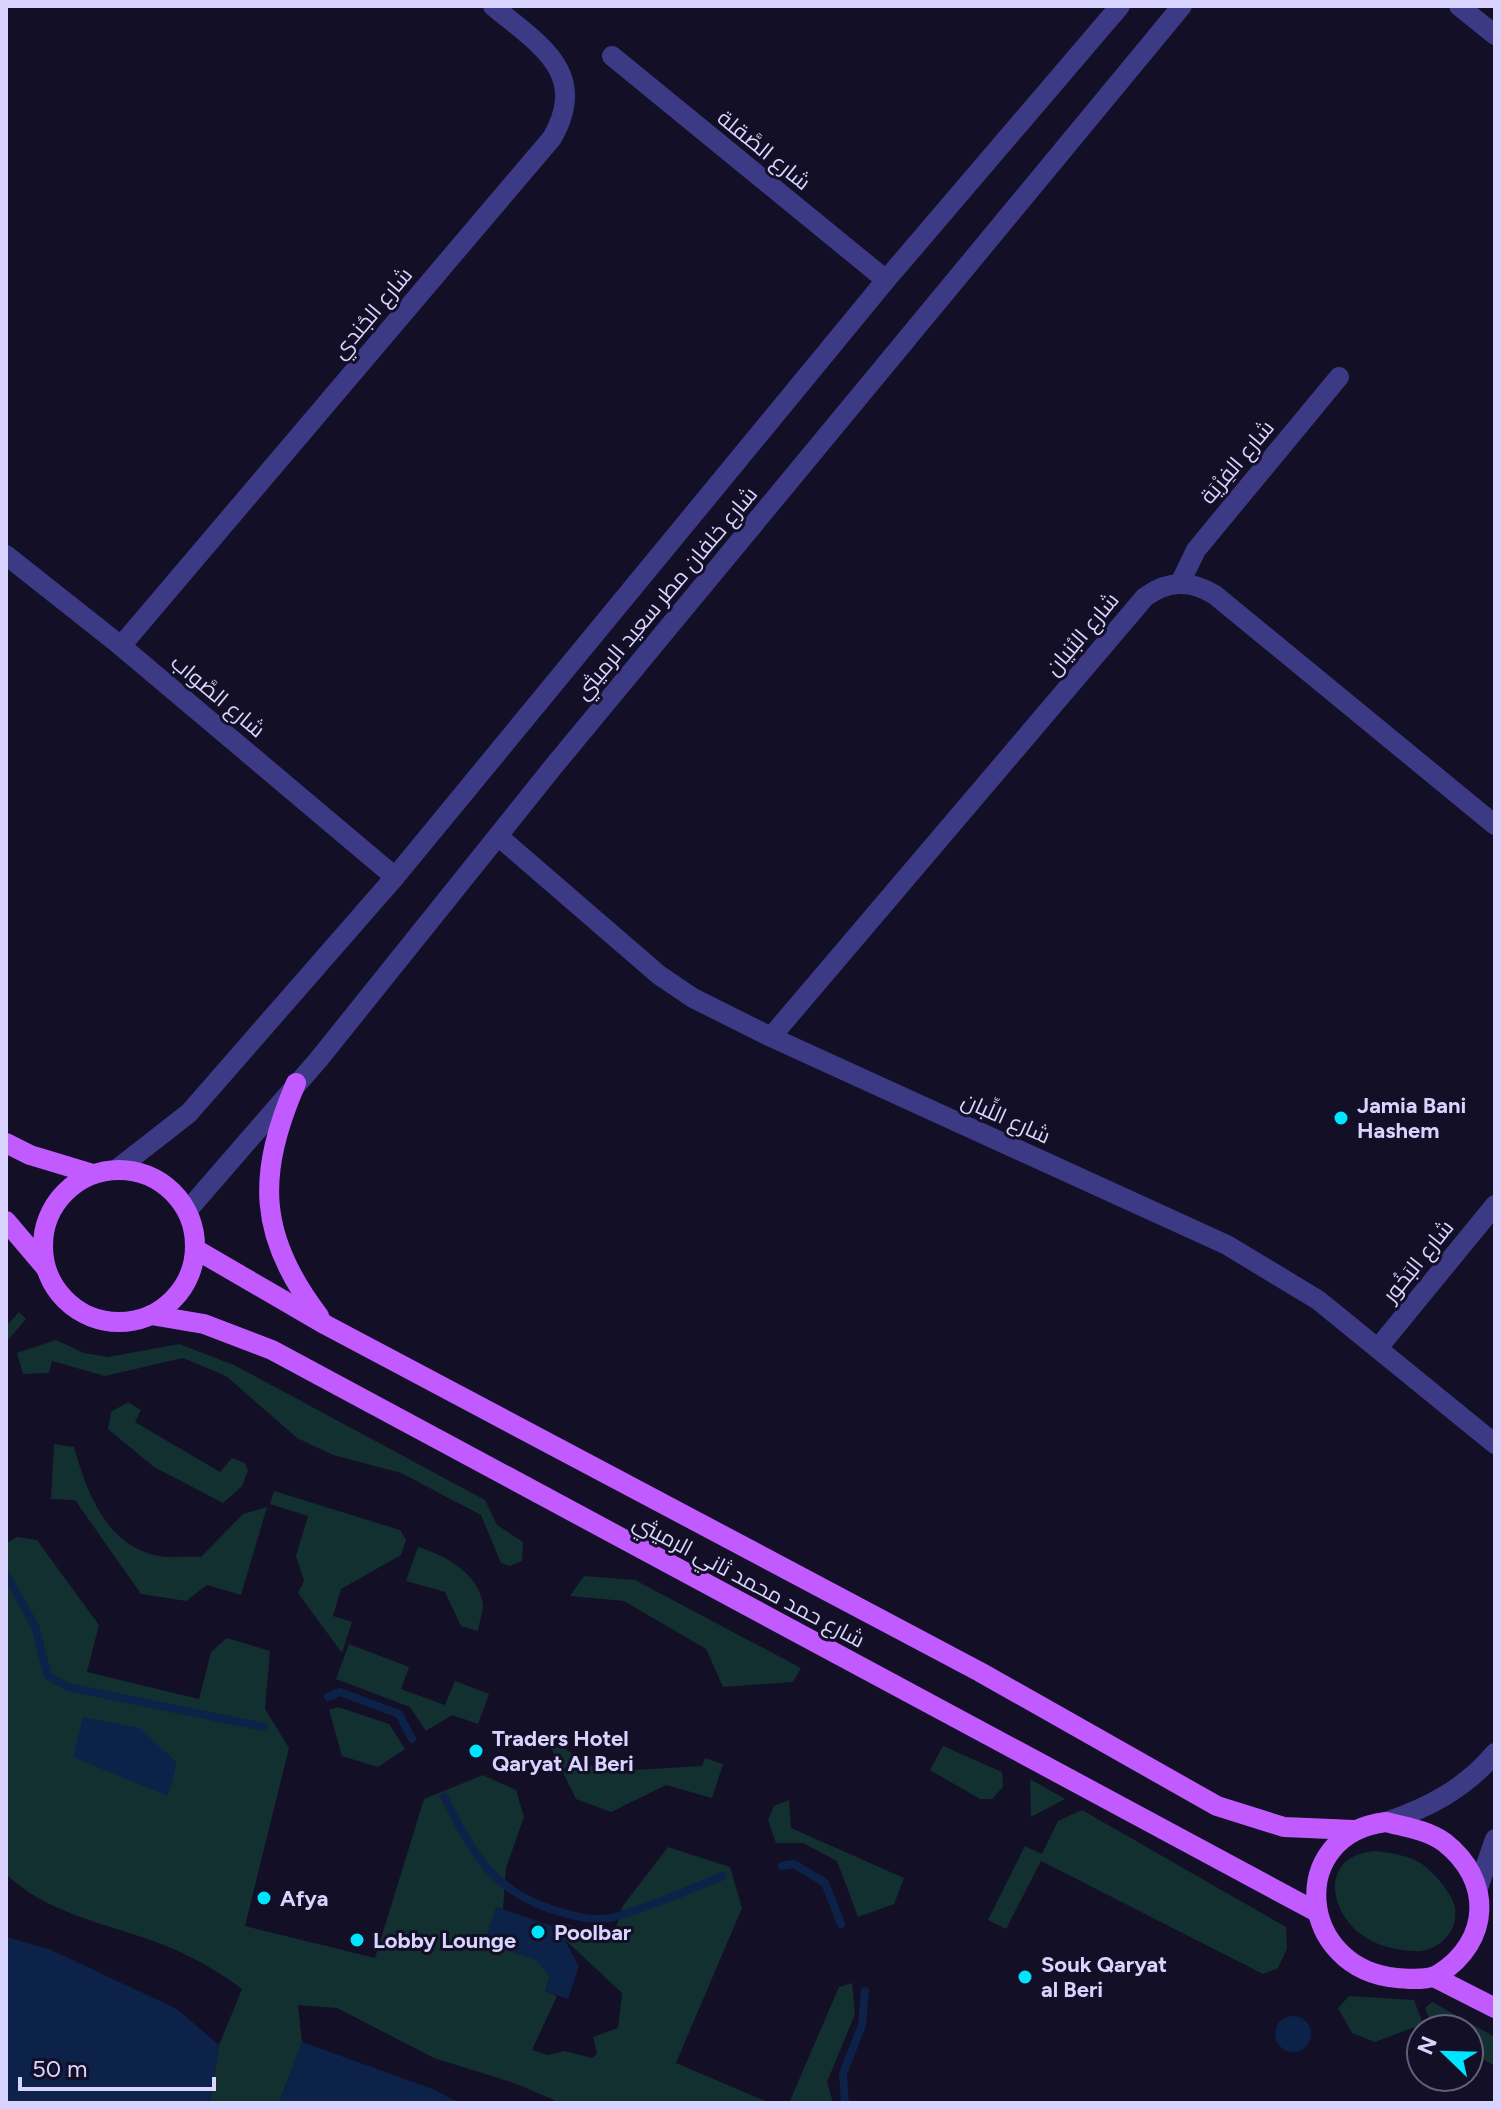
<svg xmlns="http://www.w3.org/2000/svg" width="1501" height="2109" font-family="Figtree,Cairo,sans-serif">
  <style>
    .green { fill: #12302f }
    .water { fill: #0c2248 }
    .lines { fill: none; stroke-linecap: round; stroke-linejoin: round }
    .stream { stroke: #0c2248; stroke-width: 8 }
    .minor { stroke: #3d3a85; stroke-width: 20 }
    .major { stroke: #c25bff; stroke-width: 20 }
    .poi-dot { fill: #00e5ff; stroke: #130f26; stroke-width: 3 }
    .labels { text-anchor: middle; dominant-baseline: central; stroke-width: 6; stroke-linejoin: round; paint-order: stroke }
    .street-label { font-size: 22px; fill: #d9d4ff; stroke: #130f26 }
    .poi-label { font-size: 22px; font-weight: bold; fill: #d9d4ff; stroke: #130f26; text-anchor: start }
  </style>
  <rect width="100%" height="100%" fill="#130f26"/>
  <g class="green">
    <path d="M 19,1312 L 26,1319 L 6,1342 L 6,1326 Z"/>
    <path d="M 56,1340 L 84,1353 L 108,1357 L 179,1344 L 234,1365 L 485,1500 L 497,1525 L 523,1542 L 522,1561 L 510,1566 L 501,1563 L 481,1515 L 401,1473 L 333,1455 L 297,1438 L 226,1376 L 183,1358 L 105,1376 L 52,1361 L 49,1373 L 23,1374 L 17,1353 Z"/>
    <path d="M 128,1402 L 141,1410 L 135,1422 L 220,1472 L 232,1458 L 245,1463 L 248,1470 L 242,1486 L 223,1503 L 154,1467 L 108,1429 L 111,1412 Z"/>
    <path d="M 54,1444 L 74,1447 C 86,1489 103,1539 150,1554 C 165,1559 186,1556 201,1557 L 243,1514 L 267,1507 L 241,1595 L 207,1585 L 186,1601 L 141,1594 L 75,1500 L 51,1499 Z"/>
    <path d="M 274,1491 L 400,1530 L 406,1540 L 401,1555 L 341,1589 L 333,1616 L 352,1622 L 342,1653 L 298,1593 L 304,1581 L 296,1556 L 308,1516 L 270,1504 Z"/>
    <path d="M 17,1537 L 37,1540 L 99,1625 L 87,1672 L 199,1699 L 211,1652 L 227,1638 L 270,1651 L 265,1709 L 289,1748 L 245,1926 L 375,1958 L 424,1799 L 483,1775 L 516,1790 L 524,1817 L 506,1868 L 503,1909 L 496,1907 L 550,1977 L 545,1991 L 557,1996 L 532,2050 L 548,2055 L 565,2051 L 592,2058 L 597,2054 L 593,2037 L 618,2028 L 622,1993 L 563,1938 L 567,1924 L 582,1929 L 616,1928 L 622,1907 L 668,1847 L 730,1867 L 742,1908 L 676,2063 L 770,2103 L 561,2103 L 514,2083 L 434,2058 L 337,2008 L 298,2005 L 302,2042 L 279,2103 L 210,2103 L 219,2045 L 242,1989 C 217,1970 186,1953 156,1942 C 104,1923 46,1913 6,1874 L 6,1543 Z"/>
    <path d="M 418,1547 C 443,1554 480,1574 483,1605 C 483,1613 479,1623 478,1631 L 461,1626 L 445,1592 L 406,1581 Z"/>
    <path d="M 584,1576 L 635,1580 L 801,1668 L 793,1682 L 723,1687 L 706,1649 L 624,1601 L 570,1596 Z"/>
    <path d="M 349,1644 L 409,1667 L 401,1689 L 445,1705 L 455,1681 L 489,1694 L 478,1724 L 452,1715 L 426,1731 L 410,1707 L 336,1679 Z"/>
    <path d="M 338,1707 L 389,1724 L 405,1749 L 378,1767 L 342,1756 L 329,1710 Z"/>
    <path d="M 546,1737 L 602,1772 L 702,1766 L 705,1758 L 723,1764 L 712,1798 L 666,1785 L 611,1812 L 576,1799 Z"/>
    <path d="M 943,1746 L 1002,1772 L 1003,1787 L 992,1799 L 980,1799 L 930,1770 Z"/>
    <path d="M 1030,1779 L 1065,1799 L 1031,1817 Z"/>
    <path d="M 789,1800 L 791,1828 L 904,1878 L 894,1904 L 858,1917 L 837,1861 L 803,1843 L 776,1843 L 768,1820 L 774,1806 Z"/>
    <path d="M 1082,1810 L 1286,1927 L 1287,1949 L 1278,1968 L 1263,1974 L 1041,1861 L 1006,1929 L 988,1920 L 1025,1846 L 1042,1854 L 1058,1821 Z"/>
    <path d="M 1375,1851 C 1391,1853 1408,1855 1422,1864 C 1434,1873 1453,1894 1455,1908 C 1459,1932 1437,1953 1414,1951 C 1397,1950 1376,1946 1362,1935 C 1327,1909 1321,1855 1375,1851 Z"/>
    <path d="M 852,1983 L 855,2014 L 827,2082 L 833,2103 L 789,2103 L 839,1987 Z"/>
    <path d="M 1349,1996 L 1414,2000 L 1423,2024 L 1375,2042 L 1352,2033 L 1338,2008 Z"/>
    <path d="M 1432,2002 L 1495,2037 L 1495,2066 L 1469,2051 L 1469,2029 L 1434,2029 L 1425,2008 Z"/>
  </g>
  <g class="water">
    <path d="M 83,1717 L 140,1728 L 177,1763 L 168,1796 L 73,1757 Z"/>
    <path d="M 496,1907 L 558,1928 L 579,1966 L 568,1999 L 545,1991 L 550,1977 L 536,1960 L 484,1943 Z"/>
    <path d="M 6,1937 L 49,1949 L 177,2009 L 219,2045 L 210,2103 L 6,2103 Z"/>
    <circle cx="1293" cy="2034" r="18"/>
    <path d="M 302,2042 L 433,2089 L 459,2103 L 279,2103 Z"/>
  </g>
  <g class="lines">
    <g class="stream">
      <path d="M 6,1575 L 35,1626 L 48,1676 L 68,1687 L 264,1727"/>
      <path d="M 328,1697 L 340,1692 L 399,1714 L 412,1739"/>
      <path d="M 444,1797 C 475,1856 492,1892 560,1912 C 578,1917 595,1922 614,1917 C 651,1907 687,1890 723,1876"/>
      <path d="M 782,1866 L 794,1864 L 825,1883 L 841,1924"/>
      <path d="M 845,2103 L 843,2074 L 862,2025 L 865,1991"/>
    </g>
    <g class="minor">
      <path d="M 1459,6 L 1495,35"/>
      <path d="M 612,56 L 886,280"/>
      <path d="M 6,555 L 121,646 L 395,877"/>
      <path d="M 1180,583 L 1196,550 L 1339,377"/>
      <path d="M 121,646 L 552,138 C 590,72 538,44 493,6"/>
      <path d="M 498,836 L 659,975 L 693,998 L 771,1037 L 1227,1245 L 1318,1300 L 1495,1444"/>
      <path d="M 771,1037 L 1145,597 C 1168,580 1191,580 1215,595 L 1495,825"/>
      <path d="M 116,1170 L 189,1113 L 395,877 L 886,280 L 1120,6"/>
      <path d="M 187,1211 L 319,1059 L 553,767 L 1182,6"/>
      <path d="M 1378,1348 L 1495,1205"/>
      <path d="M 1386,1822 C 1428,1808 1466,1788 1495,1753"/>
      <path d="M 1479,1885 L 1495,1839"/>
    </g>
    <g class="major">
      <path d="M 296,1083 C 257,1174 257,1235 319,1316"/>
      <path d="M 6,1143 L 30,1155 L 93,1174"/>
      <circle cx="119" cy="1246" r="76"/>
      <path d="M 6,1221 L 45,1267"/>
      <path d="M 195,1249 L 326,1325 L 980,1672 L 1217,1806 L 1284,1827 L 1354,1830"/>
      <path d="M 151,1315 L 204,1324 L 272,1350 L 1315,1911"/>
      <path d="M 1386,1822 C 1405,1827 1427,1830 1444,1842 C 1493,1880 1491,1941 1439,1974 C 1428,1981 1410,1979 1397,1978 C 1297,1969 1286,1834 1386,1822 Z"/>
      <path d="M 1434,1977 L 1495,2008"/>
    </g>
  </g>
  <g class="poi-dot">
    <circle cx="1341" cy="1118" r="8"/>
    <circle cx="476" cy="1751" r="8"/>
    <circle cx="264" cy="1898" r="8"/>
    <circle cx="538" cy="1932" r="8"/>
    <circle cx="357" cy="1940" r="8"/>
    <circle cx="1025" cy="1977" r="8"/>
  </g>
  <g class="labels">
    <g class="street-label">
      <text transform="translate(764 150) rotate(39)">شارع الصَّقلة</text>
      <text transform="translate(372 313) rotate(-50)">شارع الجُندي</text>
      <text transform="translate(1237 462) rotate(-50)">شارع الفِرْيَة</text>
      <text transform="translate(666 593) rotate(-50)">شارع خلفان مطر سعيد الرميثي</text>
      <text transform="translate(1082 634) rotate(-50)">شارع البُنيان</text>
      <text transform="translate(218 696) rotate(40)">شارع الصَّواب</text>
      <text transform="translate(1006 1118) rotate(24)">شارع اللِّبان</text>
      <text transform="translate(1418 1261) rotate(-51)">شارع البَخُور</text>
      <text transform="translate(749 1581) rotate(28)">شارع حمد محمد ثاني الرميثي</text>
    </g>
    <g class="poi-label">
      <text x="1357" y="1105">Jamia Bani<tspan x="1357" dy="25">Hashem</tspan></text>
      <text x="492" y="1738">Traders Hotel<tspan x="492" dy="25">Qaryat Al Beri</tspan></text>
      <text x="280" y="1898">Afya</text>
      <text x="554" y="1932">Poolbar</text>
      <text x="373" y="1940">Lobby Lounge</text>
      <text x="1041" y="1964">Souk Qaryat<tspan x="1041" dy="25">al Beri</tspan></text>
    </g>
  </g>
  <rect width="1501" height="2109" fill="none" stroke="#d9d4ff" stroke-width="16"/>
  <g transform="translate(1445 2053) rotate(293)"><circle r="38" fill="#130f26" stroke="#625e7d" stroke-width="2"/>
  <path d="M0-6L14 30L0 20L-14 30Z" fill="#00e5ff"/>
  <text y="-12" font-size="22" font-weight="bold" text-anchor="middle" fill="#d9d4ff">N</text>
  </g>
  <path d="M20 2077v12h194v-12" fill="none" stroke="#d9d4ff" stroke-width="4"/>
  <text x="32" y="2077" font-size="24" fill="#d9d4ff" stroke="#130f26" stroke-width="6" paint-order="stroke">50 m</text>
</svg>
